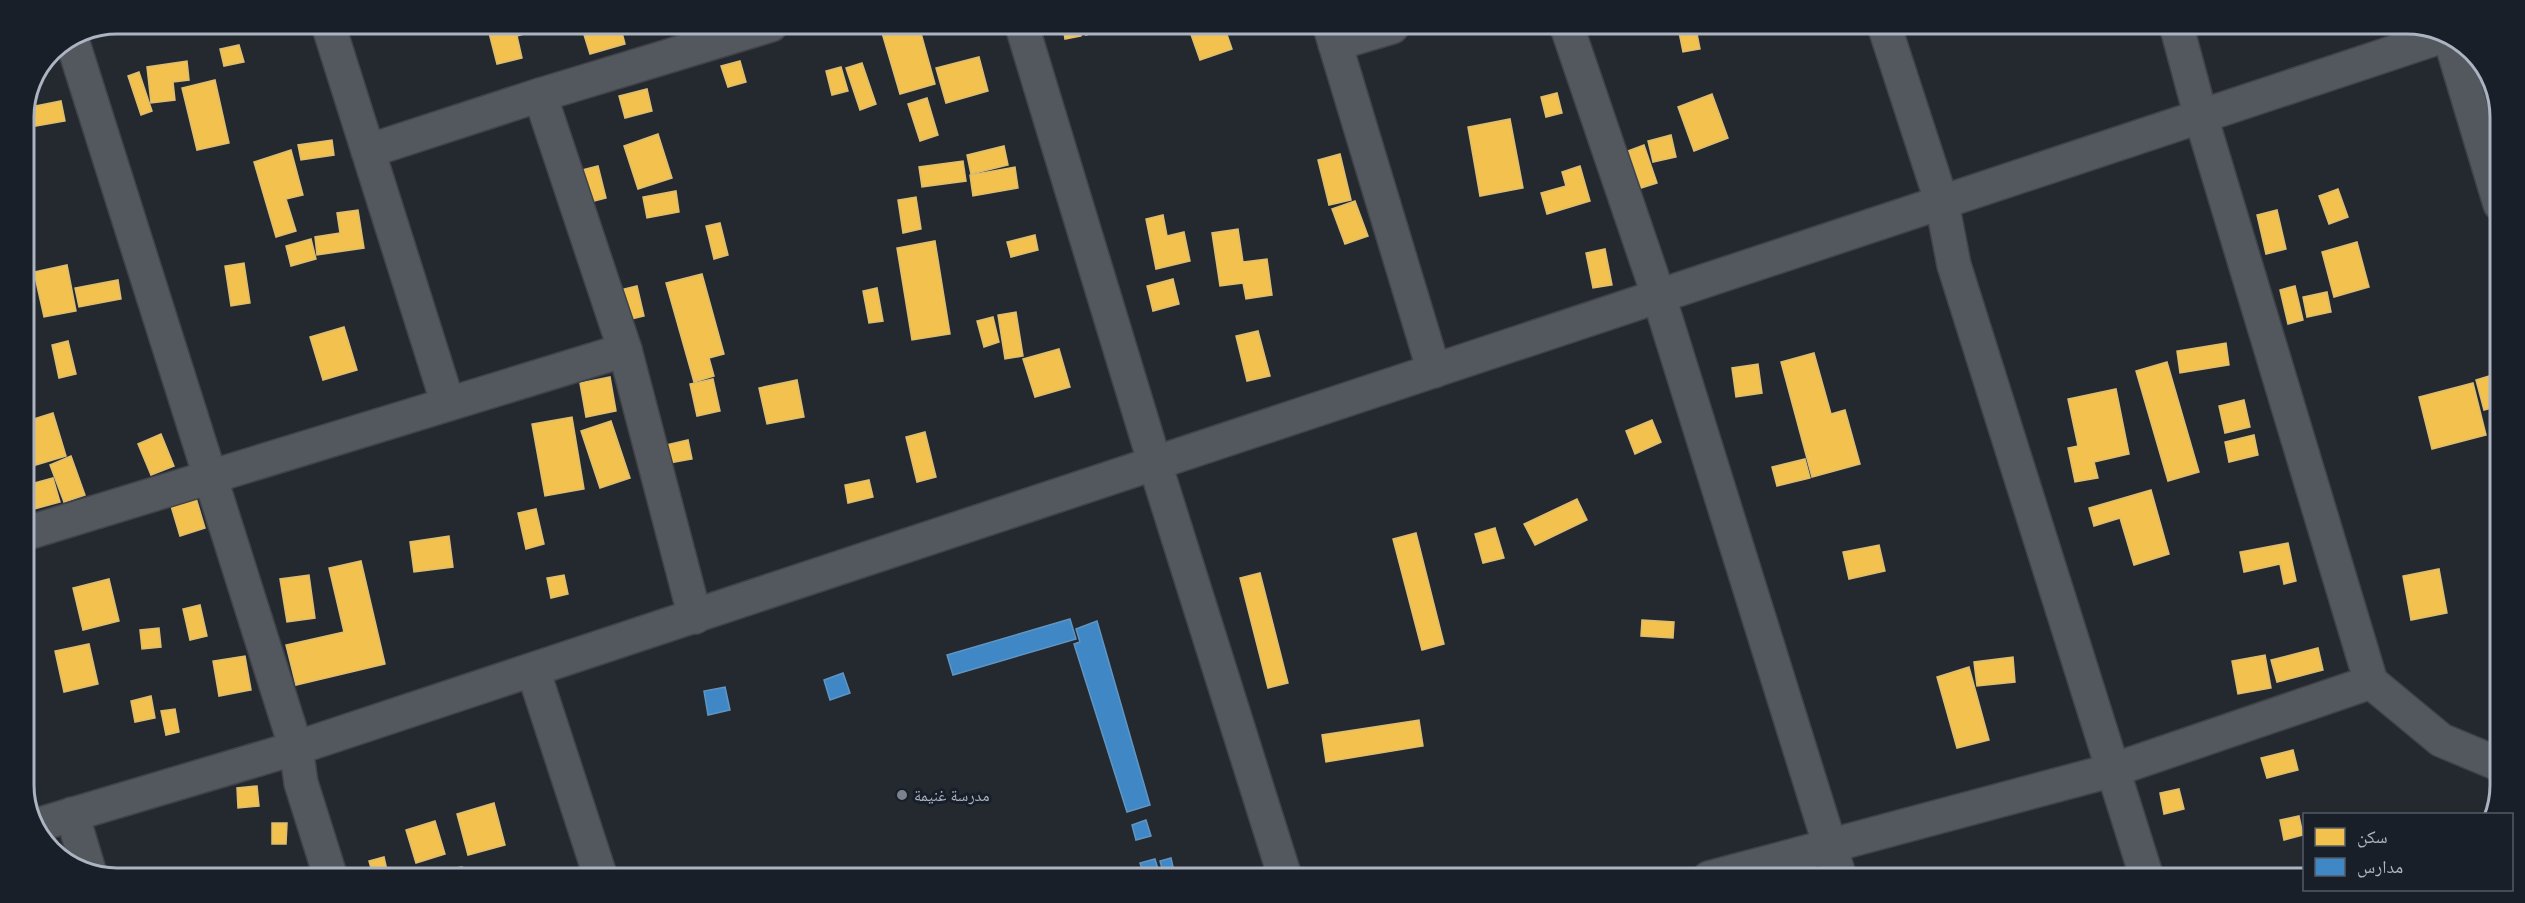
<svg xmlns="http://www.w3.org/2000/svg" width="2525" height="903" font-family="Poppins,'Noto Naskh Arabic',sans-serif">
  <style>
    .homes { fill: #f2c14e; stroke: #ddbd71; stroke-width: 1.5 }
    .schools { fill: #3f88c5; stroke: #6095c4; stroke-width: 1.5 }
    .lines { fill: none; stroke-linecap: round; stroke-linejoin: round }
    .minor-casing { stroke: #404348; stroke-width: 36 }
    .minor { stroke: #53575e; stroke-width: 33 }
    .poi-dot { fill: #7c838f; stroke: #181f29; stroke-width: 2 }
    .labels { text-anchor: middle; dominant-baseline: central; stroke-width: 6; stroke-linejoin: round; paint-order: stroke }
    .poi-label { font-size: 16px; fill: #acb4c2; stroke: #181f29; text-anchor: start }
    .rim { fill: none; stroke: #acb4c2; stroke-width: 3 }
  </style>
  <rect width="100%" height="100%" fill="#24292f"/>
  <g class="homes">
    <path d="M 487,25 L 532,25 L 534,31 L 517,36 L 522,58 L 497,64 Z"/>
    <path d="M 581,25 L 620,25 L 625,44 L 590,54 Z"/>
    <path d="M 880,26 L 919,26 L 935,84 L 900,94 Z"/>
    <path d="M 1063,26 L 1080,26 L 1081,36 L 1065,39 Z"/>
    <path d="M 1083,26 L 1103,26 L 1104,29 L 1086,35 Z"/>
    <path d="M 1188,26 L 1224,26 L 1232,49 L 1200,60 Z"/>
    <path d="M 1696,29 L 1700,49 L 1683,52 L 1679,32 Z"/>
    <path d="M 239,45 L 244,62 L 224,66 L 220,49 Z"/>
    <path d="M 979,57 L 988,91 L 946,103 L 936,68 Z"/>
    <path d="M 187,61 L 189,80 L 173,82 L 175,100 L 151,103 L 147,67 Z"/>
    <path d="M 740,61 L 746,82 L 728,87 L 721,66 Z"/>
    <path d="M 862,63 L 876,104 L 860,110 L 846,68 Z"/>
    <path d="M 841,67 L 848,91 L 832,95 L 826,71 Z"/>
    <path d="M 139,72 L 152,111 L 141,115 L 128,76 Z"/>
    <path d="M 215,80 L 229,143 L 197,150 L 182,88 Z"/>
    <path d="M 647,89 L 652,111 L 625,118 L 619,96 Z"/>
    <path d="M 1557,93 L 1562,113 L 1546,117 L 1541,97 Z"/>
    <path d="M 1712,94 L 1728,138 L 1694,151 L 1678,107 Z"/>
    <path d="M 927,98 L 938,135 L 920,141 L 908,104 Z"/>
    <path d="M 61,101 L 65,121 L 24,128 L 26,108 Z"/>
    <path d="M 1510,119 L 1523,188 L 1480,196 L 1468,127 Z"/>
    <path d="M 658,134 L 672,178 L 638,189 L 624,146 Z"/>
    <path d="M 1671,135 L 1676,157 L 1653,162 L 1648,141 Z"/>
    <path d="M 332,140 L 334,155 L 301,160 L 298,145 Z"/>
    <path d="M 1644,145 L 1657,183 L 1641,188 L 1628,151 Z"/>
    <path d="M 1004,146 L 1008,165 L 971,174 L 967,155 Z"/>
    <path d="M 291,150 L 303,195 L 286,199 L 296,231 L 276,237 L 254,162 Z"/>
    <path d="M 1340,154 L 1351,200 L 1329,205 L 1318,160 Z"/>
    <path d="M 963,161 L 966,181 L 922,187 L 919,167 Z"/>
    <path d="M 598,166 L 606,198 L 590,202 L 582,170 Z"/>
    <path d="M 1580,166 L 1590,201 L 1547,214 L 1541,193 L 1566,186 L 1562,172 Z"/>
    <path d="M 1015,167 L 1018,188 L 973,196 L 970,175 Z"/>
    <path d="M 2338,189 L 2348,217 L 2329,224 L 2319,196 Z"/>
    <path d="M 676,191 L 679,212 L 647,218 L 643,197 Z"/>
    <path d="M 916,197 L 921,229 L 903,233 L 898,200 Z"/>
    <path d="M 1355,201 L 1368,236 L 1345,244 L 1332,209 Z"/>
    <path d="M 358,210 L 364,248 L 317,255 L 315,237 L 340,233 L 337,213 Z"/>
    <path d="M 2277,210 L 2286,249 L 2266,254 L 2257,215 Z"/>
    <path d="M 1163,215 L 1167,236 L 1184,232 L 1190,261 L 1156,269 L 1146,219 Z"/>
    <path d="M 720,223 L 728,255 L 714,259 L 706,226 Z"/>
    <path d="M 1238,229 L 1243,262 L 1267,259 L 1272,295 L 1246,299 L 1243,283 L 1220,286 L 1212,233 Z"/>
    <path d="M 1035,235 L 1038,250 L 1011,257 L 1007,242 Z"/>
    <path d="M 311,239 L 316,259 L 291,266 L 286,246 Z"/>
    <path d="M 935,241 L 950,334 L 912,340 L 897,248 Z"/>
    <path d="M 2357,242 L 2369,287 L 2334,297 L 2322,252 Z"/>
    <path d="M 1605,249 L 1612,285 L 1593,288 L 1586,253 Z"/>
    <path d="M 244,263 L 250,303 L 231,306 L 225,266 Z"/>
    <path d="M 67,265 L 76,311 L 44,317 L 34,272 Z"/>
    <path d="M 702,274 L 724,354 L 709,358 L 714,376 L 694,382 L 666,283 Z"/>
    <path d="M 1173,279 L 1179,304 L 1153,311 L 1147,286 Z"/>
    <path d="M 118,280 L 121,299 L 79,307 L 75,288 Z"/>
    <path d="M 637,286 L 644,316 L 627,320 L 620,290 Z"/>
    <path d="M 2295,286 L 2303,320 L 2288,324 L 2280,290 Z"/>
    <path d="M 877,288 L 883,321 L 869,323 L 863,291 Z"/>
    <path d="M 2327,292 L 2331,312 L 2307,317 L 2303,297 Z"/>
    <path d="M 1016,312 L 1023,356 L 1005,359 L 998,315 Z"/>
    <path d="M 993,317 L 999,342 L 984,347 L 977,321 Z"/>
    <path d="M 344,327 L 357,370 L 323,380 L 310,337 Z"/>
    <path d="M 1258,331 L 1270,376 L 1247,381 L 1236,336 Z"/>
    <path d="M 68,341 L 76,374 L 59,378 L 52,345 Z"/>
    <path d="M 2226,343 L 2229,365 L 2180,373 L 2177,351 Z"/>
    <path d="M 1059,349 L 1070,387 L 1035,397 L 1023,359 Z"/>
    <path d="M 1814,353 L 1831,414 L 1845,410 L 1860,464 L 1812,477 L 1781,362 Z"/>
    <path d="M 2167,362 L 2199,472 L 2168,481 L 2136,371 Z"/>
    <path d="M 1758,364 L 1762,393 L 1736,397 L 1732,368 Z"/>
    <path d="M 2499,373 L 2499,406 L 2484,410 L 2476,380 Z"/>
    <path d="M 610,377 L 616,411 L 586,417 L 580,383 Z"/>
    <path d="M 713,379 L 720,411 L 697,416 L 690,384 Z"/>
    <path d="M 797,380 L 804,417 L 767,424 L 759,388 Z"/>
    <path d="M 2473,383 L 2486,435 L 2432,449 L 2419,397 Z"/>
    <path d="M 2116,389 L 2129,454 L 2094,462 L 2098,478 L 2075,482 L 2068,448 L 2078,446 L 2068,399 Z"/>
    <path d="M 2244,400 L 2250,427 L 2225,433 L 2219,406 Z"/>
    <path d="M 53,413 L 66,456 L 29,467 L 24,450 L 24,422 Z"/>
    <path d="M 572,417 L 584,489 L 545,496 L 532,424 Z"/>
    <path d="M 1652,420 L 1661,442 L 1635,454 L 1626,431 Z"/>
    <path d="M 611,421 L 630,478 L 600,488 L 581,431 Z"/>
    <path d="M 925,432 L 936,477 L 917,482 L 906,437 Z"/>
    <path d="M 161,434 L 174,466 L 151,475 L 138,444 Z"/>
    <path d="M 2254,435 L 2258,455 L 2229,462 L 2225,442 Z"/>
    <path d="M 688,440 L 692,459 L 670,463 L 666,445 Z"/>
    <path d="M 71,456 L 85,495 L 64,502 L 50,465 Z"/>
    <path d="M 1805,459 L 1810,478 L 1777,486 L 1772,467 Z"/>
    <path d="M 53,478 L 60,502 L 34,509 L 27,485 Z"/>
    <path d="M 869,480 L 873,497 L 848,503 L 845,485 Z"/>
    <path d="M 2151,490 L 2169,554 L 2134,565 L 2120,518 L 2094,526 L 2089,508 Z"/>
    <path d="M 196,498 L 205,528 L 180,536 L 171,506 Z"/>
    <path d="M 1577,499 L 1587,520 L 1535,545 L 1524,524 Z"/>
    <path d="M 536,509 L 544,544 L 526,549 L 518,513 Z"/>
    <path d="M 1495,528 L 1504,558 L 1483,563 L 1475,534 Z"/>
    <path d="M 1416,533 L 1444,644 L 1422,650 L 1393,539 Z"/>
    <path d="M 449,536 L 453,567 L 414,572 L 410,542 Z"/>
    <path d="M 2288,543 L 2296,581 L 2284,584 L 2280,564 L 2244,572 L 2240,552 Z"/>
    <path d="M 1879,545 L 1885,571 L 1849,579 L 1843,552 Z"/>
    <path d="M 361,561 L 385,664 L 296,685 L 286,645 L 344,632 L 329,568 Z"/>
    <path d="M 2439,569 L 2447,613 L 2411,620 L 2403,576 Z"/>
    <path d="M 1260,573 L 1288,683 L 1268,688 L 1240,578 Z"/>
    <path d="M 309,575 L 315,618 L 287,622 L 280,579 Z"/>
    <path d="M 564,575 L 568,594 L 551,598 L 547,578 Z"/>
    <path d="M 109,579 L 119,621 L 83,630 L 73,588 Z"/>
    <path d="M 200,605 L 207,636 L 190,640 L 183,609 Z"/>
    <path d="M 1642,620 L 1674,622 L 1673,638 L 1641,636 Z"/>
    <path d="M 159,628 L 161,647 L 142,649 L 140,630 Z"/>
    <path d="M 89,644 L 98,684 L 64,692 L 55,651 Z"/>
    <path d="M 2318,648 L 2323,670 L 2277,682 L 2271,660 Z"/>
    <path d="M 2265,655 L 2271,688 L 2238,694 L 2232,661 Z"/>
    <path d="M 245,656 L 251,690 L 219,696 L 213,661 Z"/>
    <path d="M 2013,657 L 2015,682 L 1977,686 L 1974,662 Z"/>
    <path d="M 1969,667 L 1989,740 L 1957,748 L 1937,677 Z"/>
    <path d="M 151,696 L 155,718 L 135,722 L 131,701 Z"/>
    <path d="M 175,709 L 179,732 L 166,735 L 161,711 Z"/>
    <path d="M 1419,720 L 1423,746 L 1326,762 L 1322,735 Z"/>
    <path d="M 2293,750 L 2298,770 L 2267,778 L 2261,758 Z"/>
    <path d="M 257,786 L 259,806 L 238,808 L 237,788 Z"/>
    <path d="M 2179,789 L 2184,809 L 2164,814 L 2160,793 Z"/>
    <path d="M 494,803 L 505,845 L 468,855 L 457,814 Z"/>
    <path d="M 2299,816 L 2303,835 L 2284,840 L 2280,820 Z"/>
    <path d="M 435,821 L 445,854 L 416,863 L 406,830 Z"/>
    <path d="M 272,823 L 287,823 L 286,844 L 272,844 Z"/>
    <path d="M 384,857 L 388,875 L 373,875 L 369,861 Z"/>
    <path d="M 462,867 L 463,875 L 442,875 L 441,870 Z"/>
  </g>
  <g class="schools">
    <path d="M 1070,619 L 1076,639 L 953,675 L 947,655 Z"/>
    <path d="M 1097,621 L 1150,805 L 1127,812 L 1074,644 L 1080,642 L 1076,629 Z"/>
    <path d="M 843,673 L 850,693 L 830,700 L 824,680 Z"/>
    <path d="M 725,687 L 730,710 L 708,715 L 704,691 Z"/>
    <path d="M 1146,820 L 1151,836 L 1136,840 L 1132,825 Z"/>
    <path d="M 1171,858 L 1175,876 L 1164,876 L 1160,861 Z"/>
    <path d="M 1155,859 L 1160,876 L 1144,876 L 1140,863 Z"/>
  </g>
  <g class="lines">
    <defs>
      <g id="minor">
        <path d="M 328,24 L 448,404"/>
        <path d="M 1022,26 L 1155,464 L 1285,877"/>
        <path d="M 1330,27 L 1434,371"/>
        <path d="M 1567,27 L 1659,297 L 1840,878"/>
        <path d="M 1885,28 L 1942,203 L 1954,265 L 2147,878"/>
        <path d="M 2177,28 L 2201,117 L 2371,682 L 2441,740 L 2496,763"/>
        <path d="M 2450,38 L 2500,204"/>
        <path d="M 73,43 L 296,748 L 301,783 L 330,875"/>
        <path d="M 1335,44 L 1392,27"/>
        <path d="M 540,95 L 625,350 L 695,617"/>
        <path d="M 368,151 L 540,95 L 771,25"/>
        <path d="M 24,534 L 625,350"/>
        <path d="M 533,670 L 600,875"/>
        <path d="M 72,814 L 90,874"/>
        <path d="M 37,825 L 296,748 L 2446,35"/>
        <path d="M 1709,878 L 2113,770 L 2371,682"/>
      </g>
    </defs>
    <use href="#minor" class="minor-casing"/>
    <use href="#minor" class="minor"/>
  </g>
  <circle class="poi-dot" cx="902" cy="795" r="6"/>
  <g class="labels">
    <g class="poi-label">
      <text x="914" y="795">مدرسة غنيمة</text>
    </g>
  </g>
  <path d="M0 0H2525V903H0ZM117 34H2407A83 83 0 0 1 2490 117V785A83 83 0 0 1 2407 868H117A83 83 0 0 1 34 785V117A83 83 0 0 1 117 34Z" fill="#181f29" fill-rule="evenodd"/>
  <path class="rim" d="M117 34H2407A83 83 0 0 1 2490 117V785A83 83 0 0 1 2407 868H117A83 83 0 0 1 34 785V117A83 83 0 0 1 117 34Z"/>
  <rect x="2303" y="813" width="210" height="78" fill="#181f29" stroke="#535b66" stroke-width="1.5"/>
  <rect x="2315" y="828" width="30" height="18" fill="#f2c14e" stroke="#535b66" stroke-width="1.5"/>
  <text x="2357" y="843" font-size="18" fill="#acb4c2">سكن</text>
  <rect x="2315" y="858" width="30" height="18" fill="#3f88c5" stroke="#535b66" stroke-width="1.5"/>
  <text x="2357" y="873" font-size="18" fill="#acb4c2">مدارس</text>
</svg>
